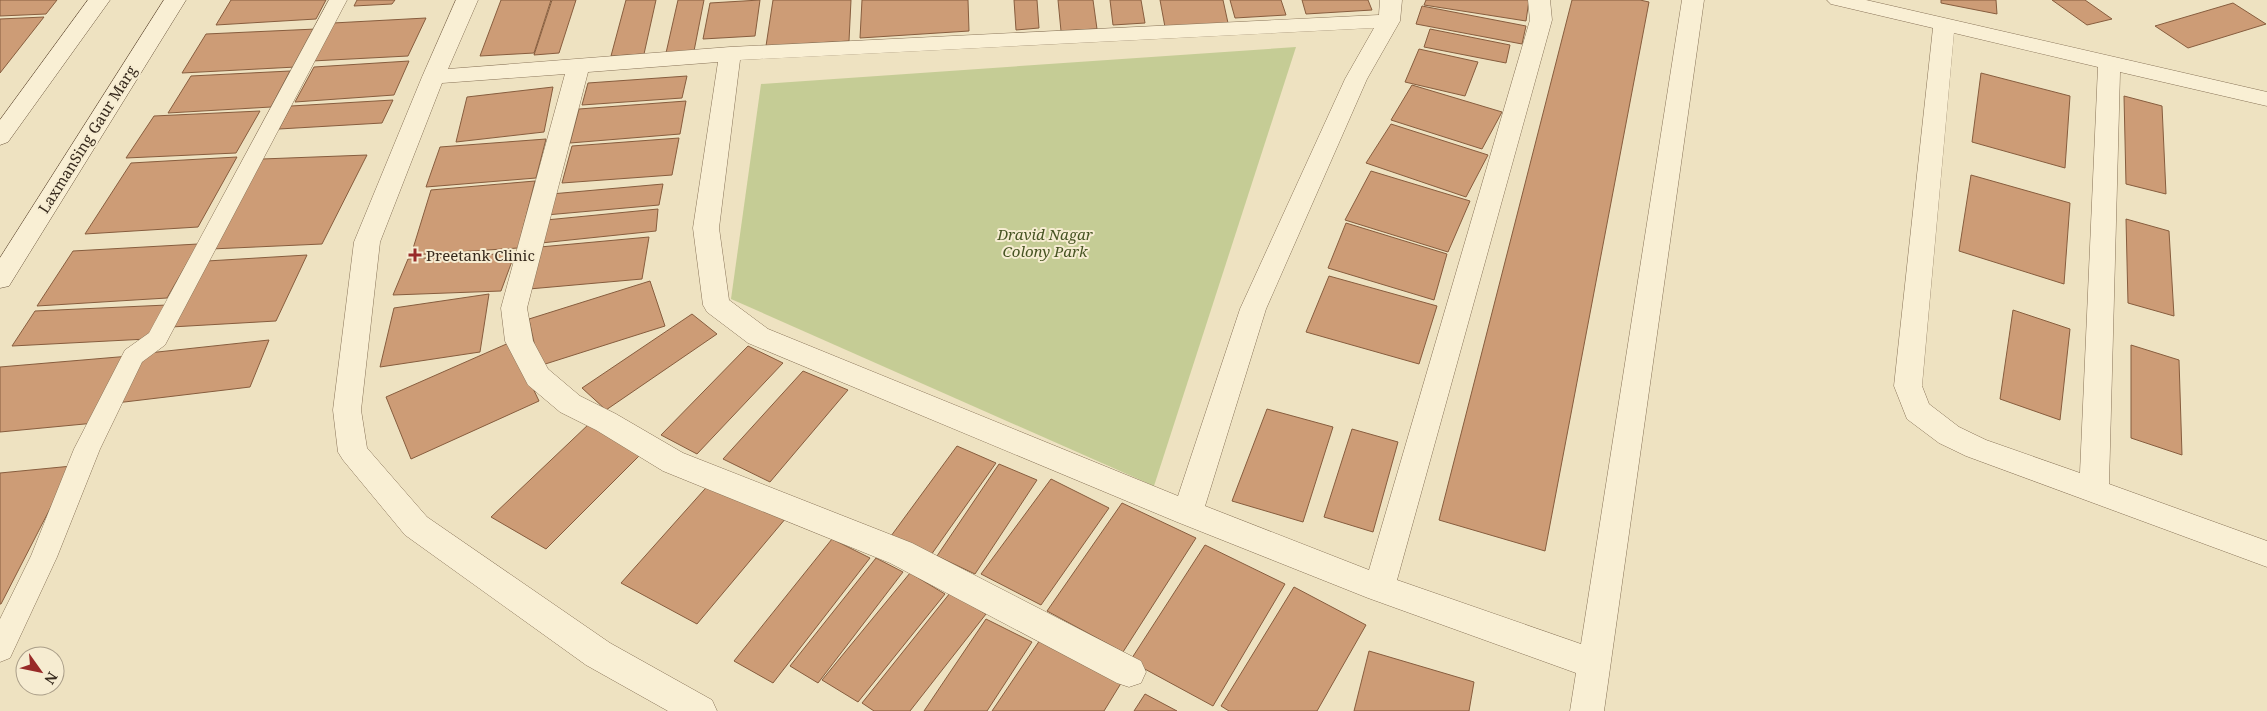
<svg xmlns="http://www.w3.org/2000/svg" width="2267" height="711" font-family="'Noto Serif',serif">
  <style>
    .green { fill: #c5cc95 }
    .building { fill: #cd9c76; stroke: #875d3e }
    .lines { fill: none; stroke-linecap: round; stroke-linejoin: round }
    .lane-casing { stroke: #887358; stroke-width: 1 }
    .street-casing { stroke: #887358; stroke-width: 1 }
    .secondary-casing { stroke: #6a543c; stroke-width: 1 }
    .lane { fill: #f9efd4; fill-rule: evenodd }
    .street { fill: #f9efd4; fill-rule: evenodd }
    .secondary { fill: #f9efd4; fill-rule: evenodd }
    .poi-dot { fill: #982a28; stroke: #f6ecd1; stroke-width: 2 }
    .labels { text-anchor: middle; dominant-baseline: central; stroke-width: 4; stroke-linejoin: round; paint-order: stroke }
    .street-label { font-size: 15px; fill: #372a1d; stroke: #f6ecd1 }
    .park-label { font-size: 15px; font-style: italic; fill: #475423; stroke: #f6ecd1 }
    .poi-label { font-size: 15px; fill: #372a1d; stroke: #f6ecd1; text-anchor: start }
  </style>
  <rect width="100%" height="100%" fill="#eee2c1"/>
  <path class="green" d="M 1296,47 L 1154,486 L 731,299 L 761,84 Z"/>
  <g class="building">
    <path d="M 0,0 L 57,0 L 46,14 L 0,16 Z"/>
    <path d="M 231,0 L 326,0 L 316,19 L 216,25 Z"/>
    <path d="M 357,0 L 395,0 L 392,4 L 354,6 Z"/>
    <path d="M 501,0 L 551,0 L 534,53 L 480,56 Z"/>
    <path d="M 552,0 L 576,0 L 559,53 L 534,55 Z"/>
    <path d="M 626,0 L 656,0 L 644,54 L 611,56 Z"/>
    <path d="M 678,0 L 704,0 L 694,51 L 666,53 Z"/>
    <path d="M 760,0 L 755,36 L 703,39 L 710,3 Z"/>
    <path d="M 773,0 L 851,0 L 849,41 L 766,46 Z"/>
    <path d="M 862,0 L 968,0 L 969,31 L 860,38 Z"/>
    <path d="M 1014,0 L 1037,0 L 1039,28 L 1016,30 Z"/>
    <path d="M 1058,0 L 1093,0 L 1097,29 L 1061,31 Z"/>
    <path d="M 1110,0 L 1141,0 L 1145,23 L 1113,25 Z"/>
    <path d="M 1160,0 L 1223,0 L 1228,23 L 1165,27 Z"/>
    <path d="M 1230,0 L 1281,0 L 1286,15 L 1235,18 Z"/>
    <path d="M 1302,0 L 1368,0 L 1372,10 L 1306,14 Z"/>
    <path d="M 1426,0 L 1529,0 L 1526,21 L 1424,5 Z"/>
    <path d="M 1572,0 L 1640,0 L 1649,2 L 1545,551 L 1439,520 Z"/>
    <path d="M 1941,0 L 1996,0 L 1997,14 L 1941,3 Z"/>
    <path d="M 2052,0 L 2085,0 L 2112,19 L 2087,25 Z"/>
    <path d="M 2233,3 L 2266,24 L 2188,48 L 2155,26 Z"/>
    <path d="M 1422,6 L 1526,26 L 1522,44 L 1416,24 Z"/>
    <path d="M 44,17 L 0,73 L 0,19 Z"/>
    <path d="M 426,18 L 408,56 L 312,61 L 333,23 Z"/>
    <path d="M 316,29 L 296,67 L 182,73 L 206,34 Z"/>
    <path d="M 1430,29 L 1510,45 L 1506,63 L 1424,47 Z"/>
    <path d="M 1419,49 L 1478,62 L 1465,96 L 1405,82 Z"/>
    <path d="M 409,61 L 394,95 L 295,102 L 314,67 Z"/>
    <path d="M 290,71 L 271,107 L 168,113 L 191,76 Z"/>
    <path d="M 1981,73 L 2070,96 L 2065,168 L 1972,142 Z"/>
    <path d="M 687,76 L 682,98 L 582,105 L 588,83 Z"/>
    <path d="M 1412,85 L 1502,112 L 1482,149 L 1391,120 Z"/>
    <path d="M 553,87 L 544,132 L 456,142 L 467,97 Z"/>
    <path d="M 2124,96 L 2162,106 L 2166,194 L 2126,184 Z"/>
    <path d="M 393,100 L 382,123 L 279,129 L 291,106 Z"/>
    <path d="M 686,101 L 680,134 L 570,143 L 579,109 Z"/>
    <path d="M 260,111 L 236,153 L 126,158 L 154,116 Z"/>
    <path d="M 1391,124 L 1488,155 L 1466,197 L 1366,163 Z"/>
    <path d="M 679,138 L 672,175 L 562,183 L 572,146 Z"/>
    <path d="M 546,139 L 536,178 L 426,187 L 440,147 Z"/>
    <path d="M 367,155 L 322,244 L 211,249 L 262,159 Z"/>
    <path d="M 237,157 L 198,227 L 85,234 L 131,163 Z"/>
    <path d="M 1371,171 L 1470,201 L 1448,252 L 1345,220 Z"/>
    <path d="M 1971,175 L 2070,203 L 2064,284 L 1959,251 Z"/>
    <path d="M 535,181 L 518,248 L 411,255 L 431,190 Z"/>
    <path d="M 663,184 L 659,205 L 546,215 L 551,194 Z"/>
    <path d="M 658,209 L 656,231 L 541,243 L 546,220 Z"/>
    <path d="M 2126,219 L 2169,231 L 2174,316 L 2128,303 Z"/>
    <path d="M 1346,223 L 1447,254 L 1434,300 L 1328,268 Z"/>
    <path d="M 649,237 L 642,279 L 529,289 L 540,247 Z"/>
    <path d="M 198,244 L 167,298 L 37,306 L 73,251 Z"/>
    <path d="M 515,253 L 501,291 L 393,295 L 408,259 Z"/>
    <path d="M 307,255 L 276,321 L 171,327 L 207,261 Z"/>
    <path d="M 1329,276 L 1437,306 L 1419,364 L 1306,332 Z"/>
    <path d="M 650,281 L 665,326 L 539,366 L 529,319 Z"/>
    <path d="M 489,294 L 480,352 L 380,367 L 394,308 Z"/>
    <path d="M 167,305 L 147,339 L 12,346 L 35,311 Z"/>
    <path d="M 2013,310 L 2070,329 L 2060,420 L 2000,399 Z"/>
    <path d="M 692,314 L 717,334 L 606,410 L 582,388 Z"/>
    <path d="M 269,340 L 250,387 L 116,403 L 139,354 Z"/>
    <path d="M 511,342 L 539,401 L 411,459 L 386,397 Z"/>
    <path d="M 2131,345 L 2179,360 L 2182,455 L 2131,438 Z"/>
    <path d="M 748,346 L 783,363 L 697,454 L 661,435 Z"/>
    <path d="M 130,356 L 95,423 L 0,432 L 0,367 Z"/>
    <path d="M 803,371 L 848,390 L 770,482 L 723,459 Z"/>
    <path d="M 1267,409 L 1333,427 L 1303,522 L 1232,501 Z"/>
    <path d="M 590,423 L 644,451 L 546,549 L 491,517 Z"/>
    <path d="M 1352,429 L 1398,442 L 1373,532 L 1324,517 Z"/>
    <path d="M 957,446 L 996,463 L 931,555 L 891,536 Z"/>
    <path d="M 999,464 L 1037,480 L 975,574 L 937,556 Z"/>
    <path d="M 72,466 L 1,604 L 0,604 L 0,473 Z"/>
    <path d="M 1051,479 L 1109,508 L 1041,605 L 981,574 Z"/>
    <path d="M 712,481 L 786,518 L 697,624 L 621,583 Z"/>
    <path d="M 1122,503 L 1196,538 L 1123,652 L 1047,611 Z"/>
    <path d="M 832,539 L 870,558 L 773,683 L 734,661 Z"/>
    <path d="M 1205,545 L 1285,584 L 1213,706 L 1130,661 Z"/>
    <path d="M 876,558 L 903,572 L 818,683 L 790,666 Z"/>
    <path d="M 910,573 L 945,594 L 858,702 L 822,680 Z"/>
    <path d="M 1294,587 L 1366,625 L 1317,711 L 1229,711 L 1221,706 Z"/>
    <path d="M 950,593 L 986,614 L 910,711 L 874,711 L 862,703 Z"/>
    <path d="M 986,619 L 1032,642 L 987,711 L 924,711 Z"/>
    <path d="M 1042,637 L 1123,680 L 1104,711 L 992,711 Z"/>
    <path d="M 1369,651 L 1474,682 L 1469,711 L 1354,711 Z"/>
    <path d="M 1145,694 L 1177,711 L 1134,711 Z"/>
  </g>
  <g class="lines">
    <defs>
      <path id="lane" d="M 329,0 L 347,0 L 165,345 L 142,362 L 100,449 L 57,557 L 10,658 L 0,662 L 0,619 L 31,556 L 74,449 L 125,350 L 149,333 Z"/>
      <g id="street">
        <path d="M 456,0 L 478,0 L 448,69 L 730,47 L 1379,15 L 1380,0 L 1402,0 L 1400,21 L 1367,79 L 1266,309 L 1205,506 L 1369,570 L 1530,20 L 1528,0 L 1550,0 L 1552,20 L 1397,580 L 1581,644 L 1682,0 L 1704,0 L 1604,711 L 1570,711 L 1576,673 L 1368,598 L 1177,522 L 748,343 L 707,312 L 703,305 L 693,228 L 718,62 L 588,72 L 527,308 L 533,341 L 548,369 L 580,396 L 616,414 L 683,453 L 912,543 L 1141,661 L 1146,672 L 1141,683 L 1129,687 L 1117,683 L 890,563 L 663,471 L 596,430 L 560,412 L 528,385 L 505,341 L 501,308 L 565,74 L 442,83 L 380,242 L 361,410 L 367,448 L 427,517 L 610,643 L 712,700 L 717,711 L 668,711 L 586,665 L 405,535 L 343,460 L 338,452 L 333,410 L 354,242 L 422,77 ZM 1374,28 L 1345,79 L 1240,309 L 1178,496 L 768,329 L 729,300 L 719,228 L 740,60 Z"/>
        <path d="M 1827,0 L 1866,0 L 2267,92 L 2267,106 L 2120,72 L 2109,484 L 2267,541 L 2267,567 L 1966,456 L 1939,443 L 1907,419 L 1894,386 L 1933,28 L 1831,4 ZM 1954,33 L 2098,67 L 2080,473 L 1986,440 L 1959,427 L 1929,404 L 1922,386 Z"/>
      </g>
      <g id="secondary">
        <path d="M 88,0 L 110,0 L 8,142 L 0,145 L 0,120 Z"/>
        <path d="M 164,0 L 186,0 L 9,286 L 0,288 L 0,258 Z"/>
      </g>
    </defs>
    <use href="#lane" class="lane-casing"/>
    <use href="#street" class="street-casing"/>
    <use href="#secondary" class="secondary-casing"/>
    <use href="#lane" class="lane"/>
    <use href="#street" class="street"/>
    <use href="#secondary" class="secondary"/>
  </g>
  <path class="poi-dot" d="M412.5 247.5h5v5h5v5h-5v5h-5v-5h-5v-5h5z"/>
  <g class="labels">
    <g class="street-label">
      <text transform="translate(87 139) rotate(-58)">LaxmanSing Gaur Marg</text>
    </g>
    <g class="park-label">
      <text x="1045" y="234">Dravid Nagar<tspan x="1045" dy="17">Colony Park</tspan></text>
    </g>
    <g class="poi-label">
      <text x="426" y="255">Preetank Clinic</text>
    </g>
  </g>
  <g transform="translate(40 671) rotate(123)"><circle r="24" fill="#f6ecd1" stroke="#aa9e89"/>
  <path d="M0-4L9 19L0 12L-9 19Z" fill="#982a28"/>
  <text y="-8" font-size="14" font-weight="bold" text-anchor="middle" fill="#372a1d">N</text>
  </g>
</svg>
